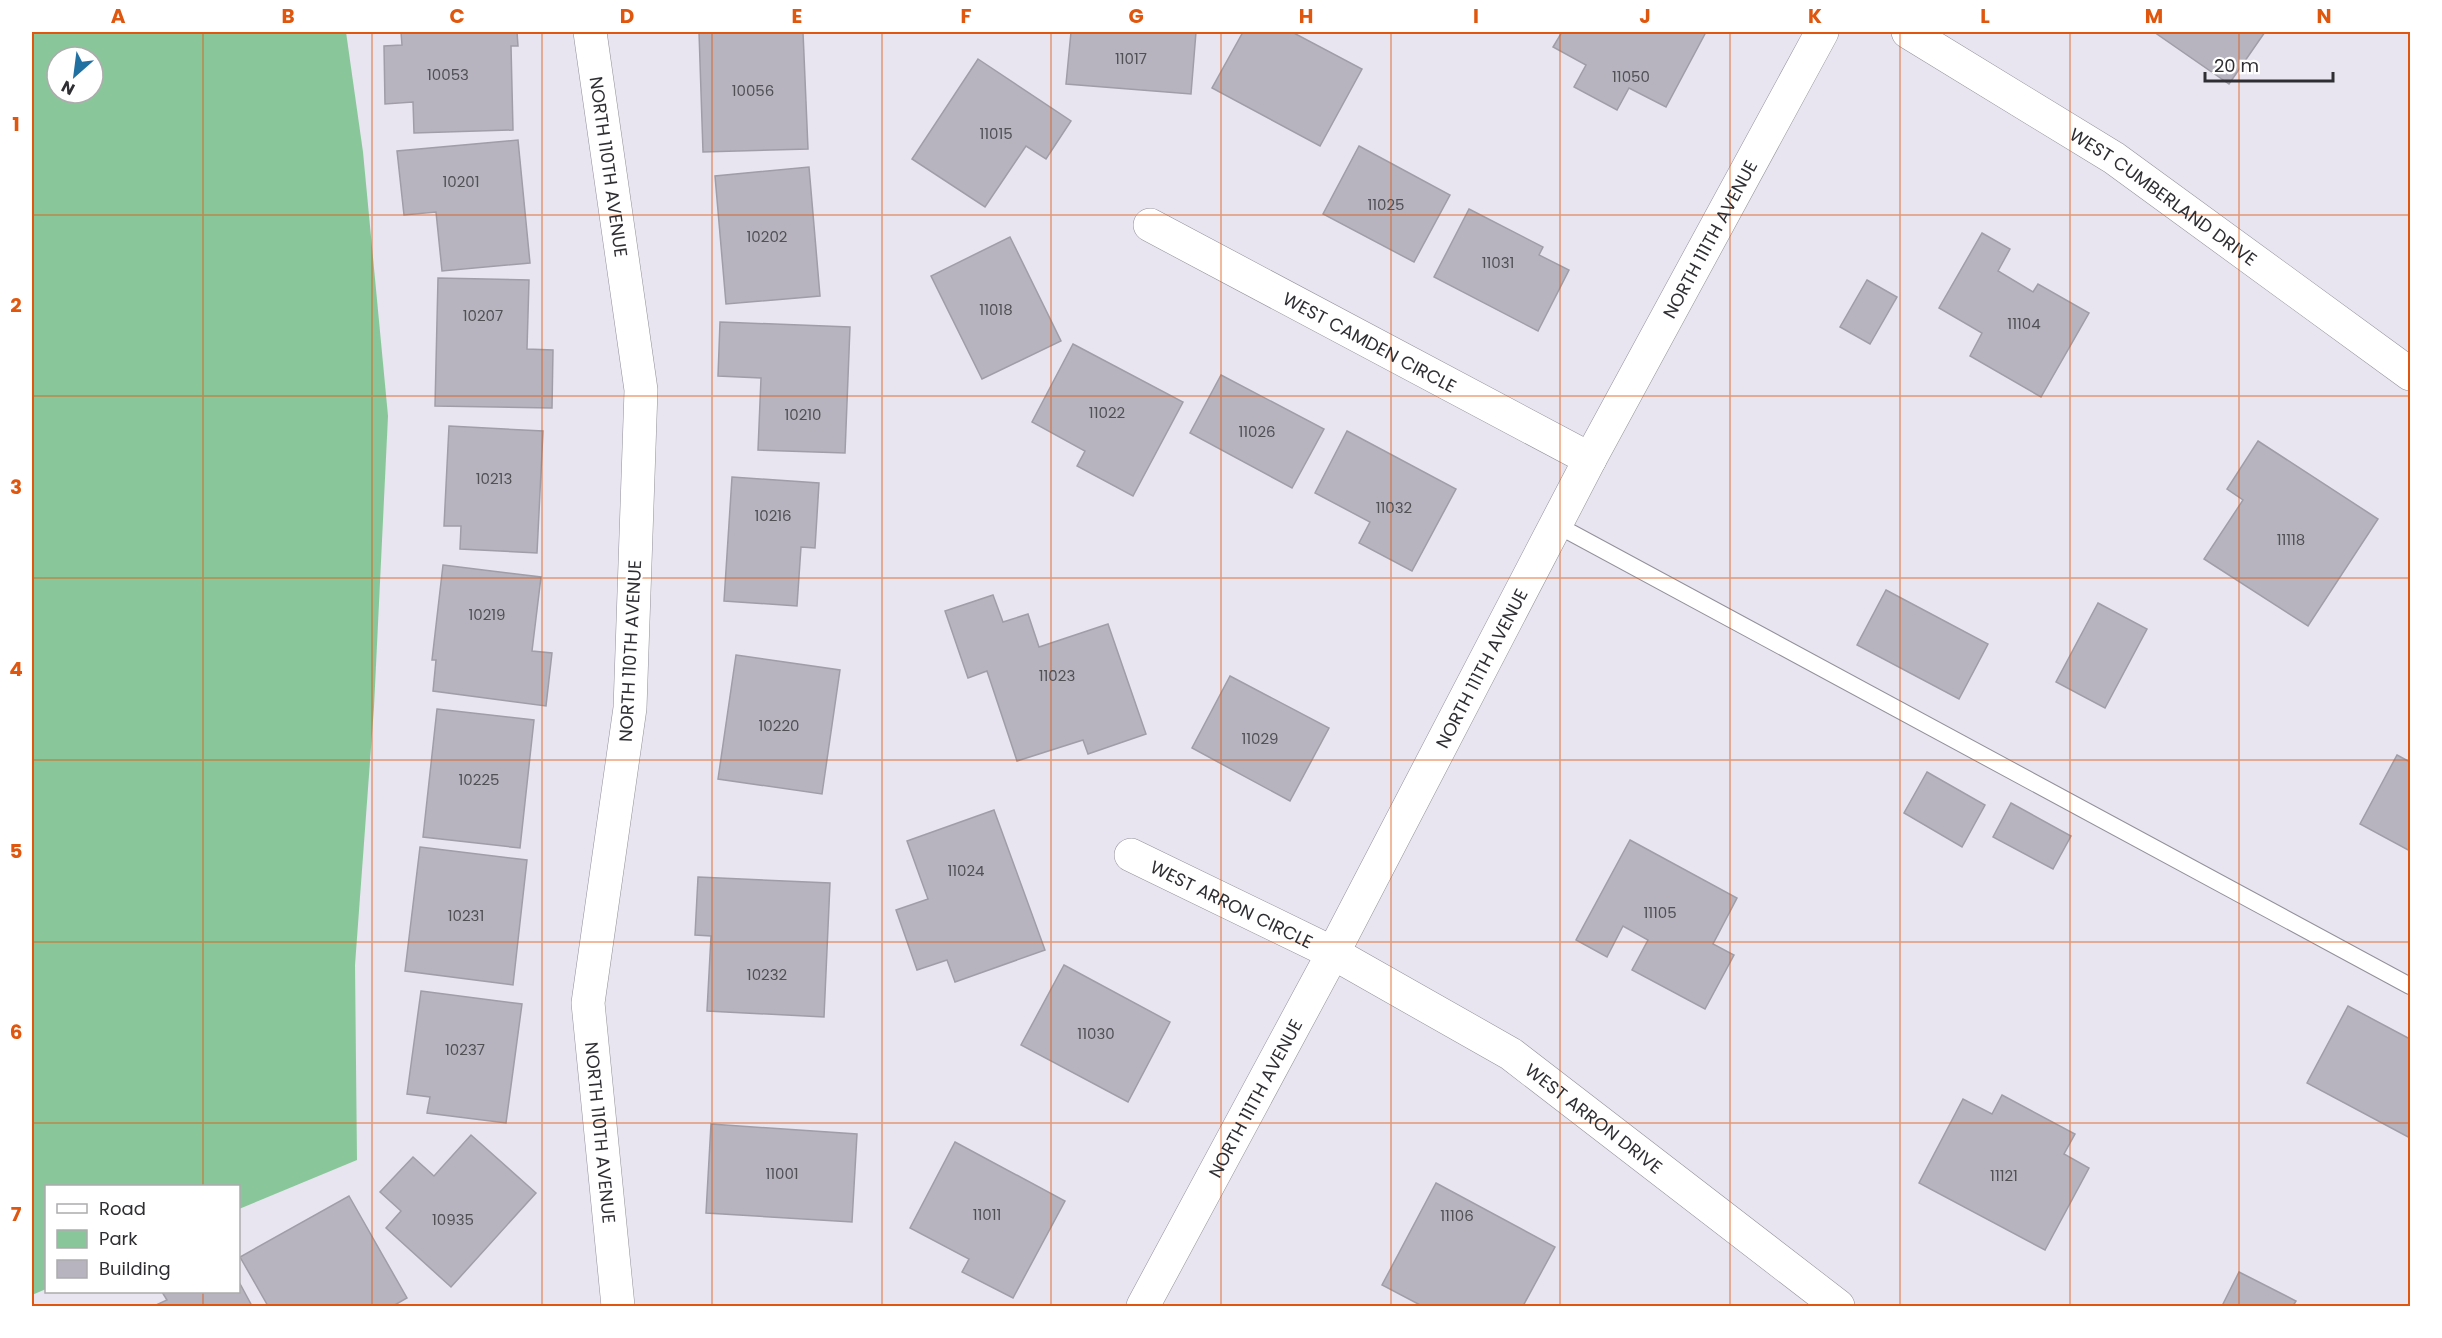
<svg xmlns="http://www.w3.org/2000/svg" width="2442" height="1338" font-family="Poppins,sans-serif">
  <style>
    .green { fill: #89c79a; fill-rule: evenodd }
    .building { fill: #b7b4bf; stroke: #a09da8; stroke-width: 1.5 }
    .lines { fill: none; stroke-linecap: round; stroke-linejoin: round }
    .lane-casing { stroke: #93909b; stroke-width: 18 }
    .street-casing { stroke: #93909b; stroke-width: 34 }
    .secondary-casing { stroke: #93909b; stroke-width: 34 }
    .lane { stroke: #fff; stroke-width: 16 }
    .street { stroke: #fff; stroke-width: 33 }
    .secondary { stroke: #fff; stroke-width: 33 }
    .grid { fill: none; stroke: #df570e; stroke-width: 1.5; stroke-opacity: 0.55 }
    .labels { text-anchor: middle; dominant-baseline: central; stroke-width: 4.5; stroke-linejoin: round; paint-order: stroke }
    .number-label { font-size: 15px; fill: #515055 }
    .street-label { font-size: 18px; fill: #2f2e32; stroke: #fff }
    .neatline { fill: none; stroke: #df570e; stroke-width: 2 }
    .grid-label { font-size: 20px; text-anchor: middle; font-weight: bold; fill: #df570e }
  </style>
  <rect width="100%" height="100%" fill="#e8e5f0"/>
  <path class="green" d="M 32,32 L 346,32 L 363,152 L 388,416 L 374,707 L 355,965 L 357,1160 L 239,1209 L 238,1186 L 46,1186 L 46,1289 L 32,1295 ZM 57,57 L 93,57 L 93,93 L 57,93 Z"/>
  <g class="building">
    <path d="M 401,32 L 517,32 L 518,46 L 511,46 L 513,130 L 414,133 L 413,102 L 385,104 L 384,46 L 402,45 Z"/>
    <path d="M 699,32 L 803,32 L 808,149 L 703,152 Z"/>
    <path d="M 1071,32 L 1196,32 L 1191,94 L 1066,84 Z"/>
    <path d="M 1243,32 L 1292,32 L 1362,69 L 1320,146 L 1212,88 Z"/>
    <path d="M 1562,32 L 1706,32 L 1666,107 L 1629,88 L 1617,110 L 1574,87 L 1586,65 L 1553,47 Z"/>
    <path d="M 2154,32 L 2265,32 L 2229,84 Z"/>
    <path d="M 978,59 L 1071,121 L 1046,159 L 1026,146 L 985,207 L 912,159 Z"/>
    <path d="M 518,140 L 530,263 L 442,271 L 436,212 L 404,215 L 397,151 Z"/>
    <path d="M 1359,146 L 1450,195 L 1414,262 L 1323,214 Z"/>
    <path d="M 809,167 L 820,296 L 726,304 L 715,176 Z"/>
    <path d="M 1469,209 L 1543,247 L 1539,255 L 1569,270 L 1538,331 L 1434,277 Z"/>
    <path d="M 1982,233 L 2010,249 L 1998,271 L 2033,292 L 2038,284 L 2089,313 L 2041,397 L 1970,356 L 1982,333 L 1939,308 Z"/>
    <path d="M 1010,237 L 1061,341 L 982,379 L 931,276 Z"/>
    <path d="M 438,278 L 529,280 L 527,349 L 553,350 L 552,408 L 435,406 Z"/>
    <path d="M 1867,280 L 1897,297 L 1870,344 L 1840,327 Z"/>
    <path d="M 720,322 L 850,327 L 845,453 L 758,450 L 761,378 L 718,376 Z"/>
    <path d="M 1073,344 L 1183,402 L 1133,496 L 1077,466 L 1085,451 L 1032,422 Z"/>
    <path d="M 1221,375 L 1324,429 L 1292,488 L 1190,433 Z"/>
    <path d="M 449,426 L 543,431 L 537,553 L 460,549 L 461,526 L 444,526 Z"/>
    <path d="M 1347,431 L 1456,489 L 1412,571 L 1359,543 L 1370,522 L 1315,493 Z"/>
    <path d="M 2258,441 L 2378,519 L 2308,626 L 2204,559 L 2243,500 L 2227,489 Z"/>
    <path d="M 732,477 L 819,483 L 815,548 L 801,547 L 797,606 L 724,601 Z"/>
    <path d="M 443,565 L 541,577 L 532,651 L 552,653 L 546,706 L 433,691 L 436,660 L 432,660 Z"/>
    <path d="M 1886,590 L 1988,644 L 1959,699 L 1857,645 Z"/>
    <path d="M 993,595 L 1003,622 L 1028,614 L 1039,647 L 1108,624 L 1146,734 L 1088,754 L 1083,740 L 1017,761 L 987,671 L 968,678 L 945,611 Z"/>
    <path d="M 2098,603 L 2147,629 L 2105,708 L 2056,682 Z"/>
    <path d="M 736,655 L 840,670 L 822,794 L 718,779 Z"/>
    <path d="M 1230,676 L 1329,728 L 1290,801 L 1192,748 Z"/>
    <path d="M 437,709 L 534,720 L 520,848 L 423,837 Z"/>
    <path d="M 2397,755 L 2410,762 L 2410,851 L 2360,824 Z"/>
    <path d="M 1927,772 L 1985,805 L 1962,847 L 1904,813 Z"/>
    <path d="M 2011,803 L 2071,836 L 2053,869 L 1993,837 Z"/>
    <path d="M 994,810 L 1045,950 L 955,982 L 947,960 L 917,970 L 896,910 L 928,899 L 907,841 Z"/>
    <path d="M 1630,840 L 1737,898 L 1713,944 L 1734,955 L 1705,1009 L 1632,970 L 1648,940 L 1623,926 L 1607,957 L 1576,940 Z"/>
    <path d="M 420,847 L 527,860 L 513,985 L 405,971 Z"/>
    <path d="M 698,877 L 830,883 L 824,1017 L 707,1011 L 711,936 L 695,935 Z"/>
    <path d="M 1064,965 L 1170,1022 L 1128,1102 L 1021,1045 Z"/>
    <path d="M 421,991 L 522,1004 L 506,1123 L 427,1113 L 430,1097 L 407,1094 Z"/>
    <path d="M 2348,1006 L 2410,1039 L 2410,1138 L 2307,1083 Z"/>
    <path d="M 2002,1095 L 2075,1134 L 2064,1154 L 2089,1168 L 2045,1250 L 1919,1183 L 1963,1099 L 1992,1114 Z"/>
    <path d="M 711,1124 L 857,1134 L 852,1222 L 706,1213 Z"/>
    <path d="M 471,1135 L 536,1193 L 451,1287 L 386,1228 L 401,1211 L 380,1192 L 413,1157 L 434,1176 Z"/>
    <path d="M 955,1142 L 1065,1201 L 1013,1298 L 962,1272 L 969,1259 L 910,1228 Z"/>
    <path d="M 1436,1183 L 1555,1247 L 1523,1306 L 1422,1306 L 1382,1285 Z"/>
    <path d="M 349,1196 L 407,1298 L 393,1306 L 268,1306 L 240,1257 Z"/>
    <path d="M 2239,1272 L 2296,1301 L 2293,1306 L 2222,1306 Z"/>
    <path d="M 238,1280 L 252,1306 L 154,1306 L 167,1300 L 162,1292 L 238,1292 Z"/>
  </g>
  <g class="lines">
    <defs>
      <path id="lane" d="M 1555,524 L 2410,986"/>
      <g id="street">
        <path id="s1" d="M 590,32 L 641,390 L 630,708 L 588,1003 L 618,1306"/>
        <path id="s2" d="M 1908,32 L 2114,158 L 2410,374"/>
        <path id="s3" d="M 1150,225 L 1590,459"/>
        <path id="s4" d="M 1131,855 L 1333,953 L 1511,1054 L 1838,1306"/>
      </g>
      <g id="secondary">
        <path id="s5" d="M 1143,1306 L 1333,953 L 1590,459 L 1822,32"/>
      </g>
    </defs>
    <use href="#lane" class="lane-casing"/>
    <use href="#street" class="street-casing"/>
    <use href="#secondary" class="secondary-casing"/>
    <use href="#lane" class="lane"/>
    <use href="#street" class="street"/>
    <use href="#secondary" class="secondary"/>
  </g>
  <path class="grid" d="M 203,32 L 203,1186M 372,32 L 372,1306M 542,32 L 542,1306M 712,32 L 712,1306M 882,32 L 882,1306M 1051,32 L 1051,1306M 1221,32 L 1221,1306M 1391,32 L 1391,1306M 1560,32 L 1560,1306M 1730,32 L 1730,1306M 1900,32 L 1900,1306M 2070,32 L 2070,1306M 2239,32 L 2239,1306M 32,215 L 2410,215M 32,396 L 2410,396M 32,578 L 2410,578M 32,760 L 2410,760M 32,942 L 2410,942M 32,1123 L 2410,1123M 203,1292 L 203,1306"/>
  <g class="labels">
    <g class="number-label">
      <text x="1131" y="58">11017</text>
      <text x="448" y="74">10053</text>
      <text x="1631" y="76">11050</text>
      <text x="753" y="90">10056</text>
      <text x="996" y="133">11015</text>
      <text x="461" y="181">10201</text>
      <text x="1386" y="204">11025</text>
      <text x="767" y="236">10202</text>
      <text x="1498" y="262">11031</text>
      <text x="996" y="309">11018</text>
      <text x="483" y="315">10207</text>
      <text x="2024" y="323">11104</text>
      <text x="1107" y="412">11022</text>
      <text x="803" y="414">10210</text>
      <text x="1257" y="431">11026</text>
      <text x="494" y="478">10213</text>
      <text x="1394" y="507">11032</text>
      <text x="773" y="515">10216</text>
      <text x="2291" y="539">11118</text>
      <text x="487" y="614">10219</text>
      <text x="1057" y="675">11023</text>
      <text x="779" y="725">10220</text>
      <text x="1260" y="738">11029</text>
      <text x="479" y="779">10225</text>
      <text x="966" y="870">11024</text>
      <text x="1660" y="912">11105</text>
      <text x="466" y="915">10231</text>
      <text x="767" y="974">10232</text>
      <text x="1096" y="1033">11030</text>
      <text x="465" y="1049">10237</text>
      <text x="782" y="1173">11001</text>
      <text x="2004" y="1175">11121</text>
      <text x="987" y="1214">11011</text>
      <text x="1457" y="1215">11106</text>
      <text x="453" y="1219">10935</text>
    </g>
    <g class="street-label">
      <text stroke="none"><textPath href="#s1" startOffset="136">NORTH 110TH AVENUE</textPath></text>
      <text stroke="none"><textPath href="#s2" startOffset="304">WEST CUMBERLAND DRIVE</textPath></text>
      <text stroke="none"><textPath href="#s5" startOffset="1208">NORTH 111TH AVENUE</textPath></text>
      <text stroke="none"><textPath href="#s3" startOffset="249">WEST CAMDEN CIRCLE</textPath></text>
      <text transform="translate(630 651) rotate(-87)">NORTH 110TH AVENUE</text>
      <text stroke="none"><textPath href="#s5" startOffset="722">NORTH 111TH AVENUE</textPath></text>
      <text stroke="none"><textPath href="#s4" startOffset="112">WEST ARRON CIRCLE</textPath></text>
      <text stroke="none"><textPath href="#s5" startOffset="236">NORTH 111TH AVENUE</textPath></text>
      <text stroke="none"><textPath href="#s4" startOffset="534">WEST ARRON DRIVE</textPath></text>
      <text stroke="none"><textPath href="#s1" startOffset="1108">NORTH 110TH AVENUE</textPath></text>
    </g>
  </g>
  <rect width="2442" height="1338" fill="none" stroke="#ffffff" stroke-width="66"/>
  <rect x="45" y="1185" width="195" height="108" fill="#ffffff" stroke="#acabad" stroke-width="1.5"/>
  <rect x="57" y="1204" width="30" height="9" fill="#ffffff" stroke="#acabad" stroke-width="1.5"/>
  <text x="99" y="1215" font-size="18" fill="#2f2e32">Road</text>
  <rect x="57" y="1230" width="30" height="18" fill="#89c79a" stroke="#acabad" stroke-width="1.5"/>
  <text x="99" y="1245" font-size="18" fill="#2f2e32">Park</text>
  <rect x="57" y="1260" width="30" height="18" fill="#b7b4bf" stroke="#acabad" stroke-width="1.5"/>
  <text x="99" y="1275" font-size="18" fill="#2f2e32">Building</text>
  <g transform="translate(75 75) rotate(208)"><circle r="28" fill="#ffffff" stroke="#acabad" stroke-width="1.5"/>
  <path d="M0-4.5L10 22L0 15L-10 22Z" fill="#2170a2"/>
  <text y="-9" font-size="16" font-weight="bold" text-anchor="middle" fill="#2f2e32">N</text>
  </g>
  <path d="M2205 72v9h128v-9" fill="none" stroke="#2f2e32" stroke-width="3"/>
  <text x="2214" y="72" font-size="18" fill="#2f2e32" stroke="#ffffff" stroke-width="4.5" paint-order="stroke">20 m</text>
  <rect x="33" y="33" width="2376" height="1272" class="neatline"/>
  <g class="grid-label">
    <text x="118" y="23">A</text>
    <text x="288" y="23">B</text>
    <text x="457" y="23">C</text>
    <text x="627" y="23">D</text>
    <text x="797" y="23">E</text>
    <text x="966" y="23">F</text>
    <text x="1136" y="23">G</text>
    <text x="1306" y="23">H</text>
    <text x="1476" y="23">I</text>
    <text x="1645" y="23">J</text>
    <text x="1815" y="23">K</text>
    <text x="1985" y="23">L</text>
    <text x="2154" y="23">M</text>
    <text x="2324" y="23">N</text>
    <text x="16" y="131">1</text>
    <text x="16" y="312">2</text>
    <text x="16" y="494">3</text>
    <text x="16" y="676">4</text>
    <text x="16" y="858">5</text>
    <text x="16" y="1039">6</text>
    <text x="16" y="1221">7</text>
  </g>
</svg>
